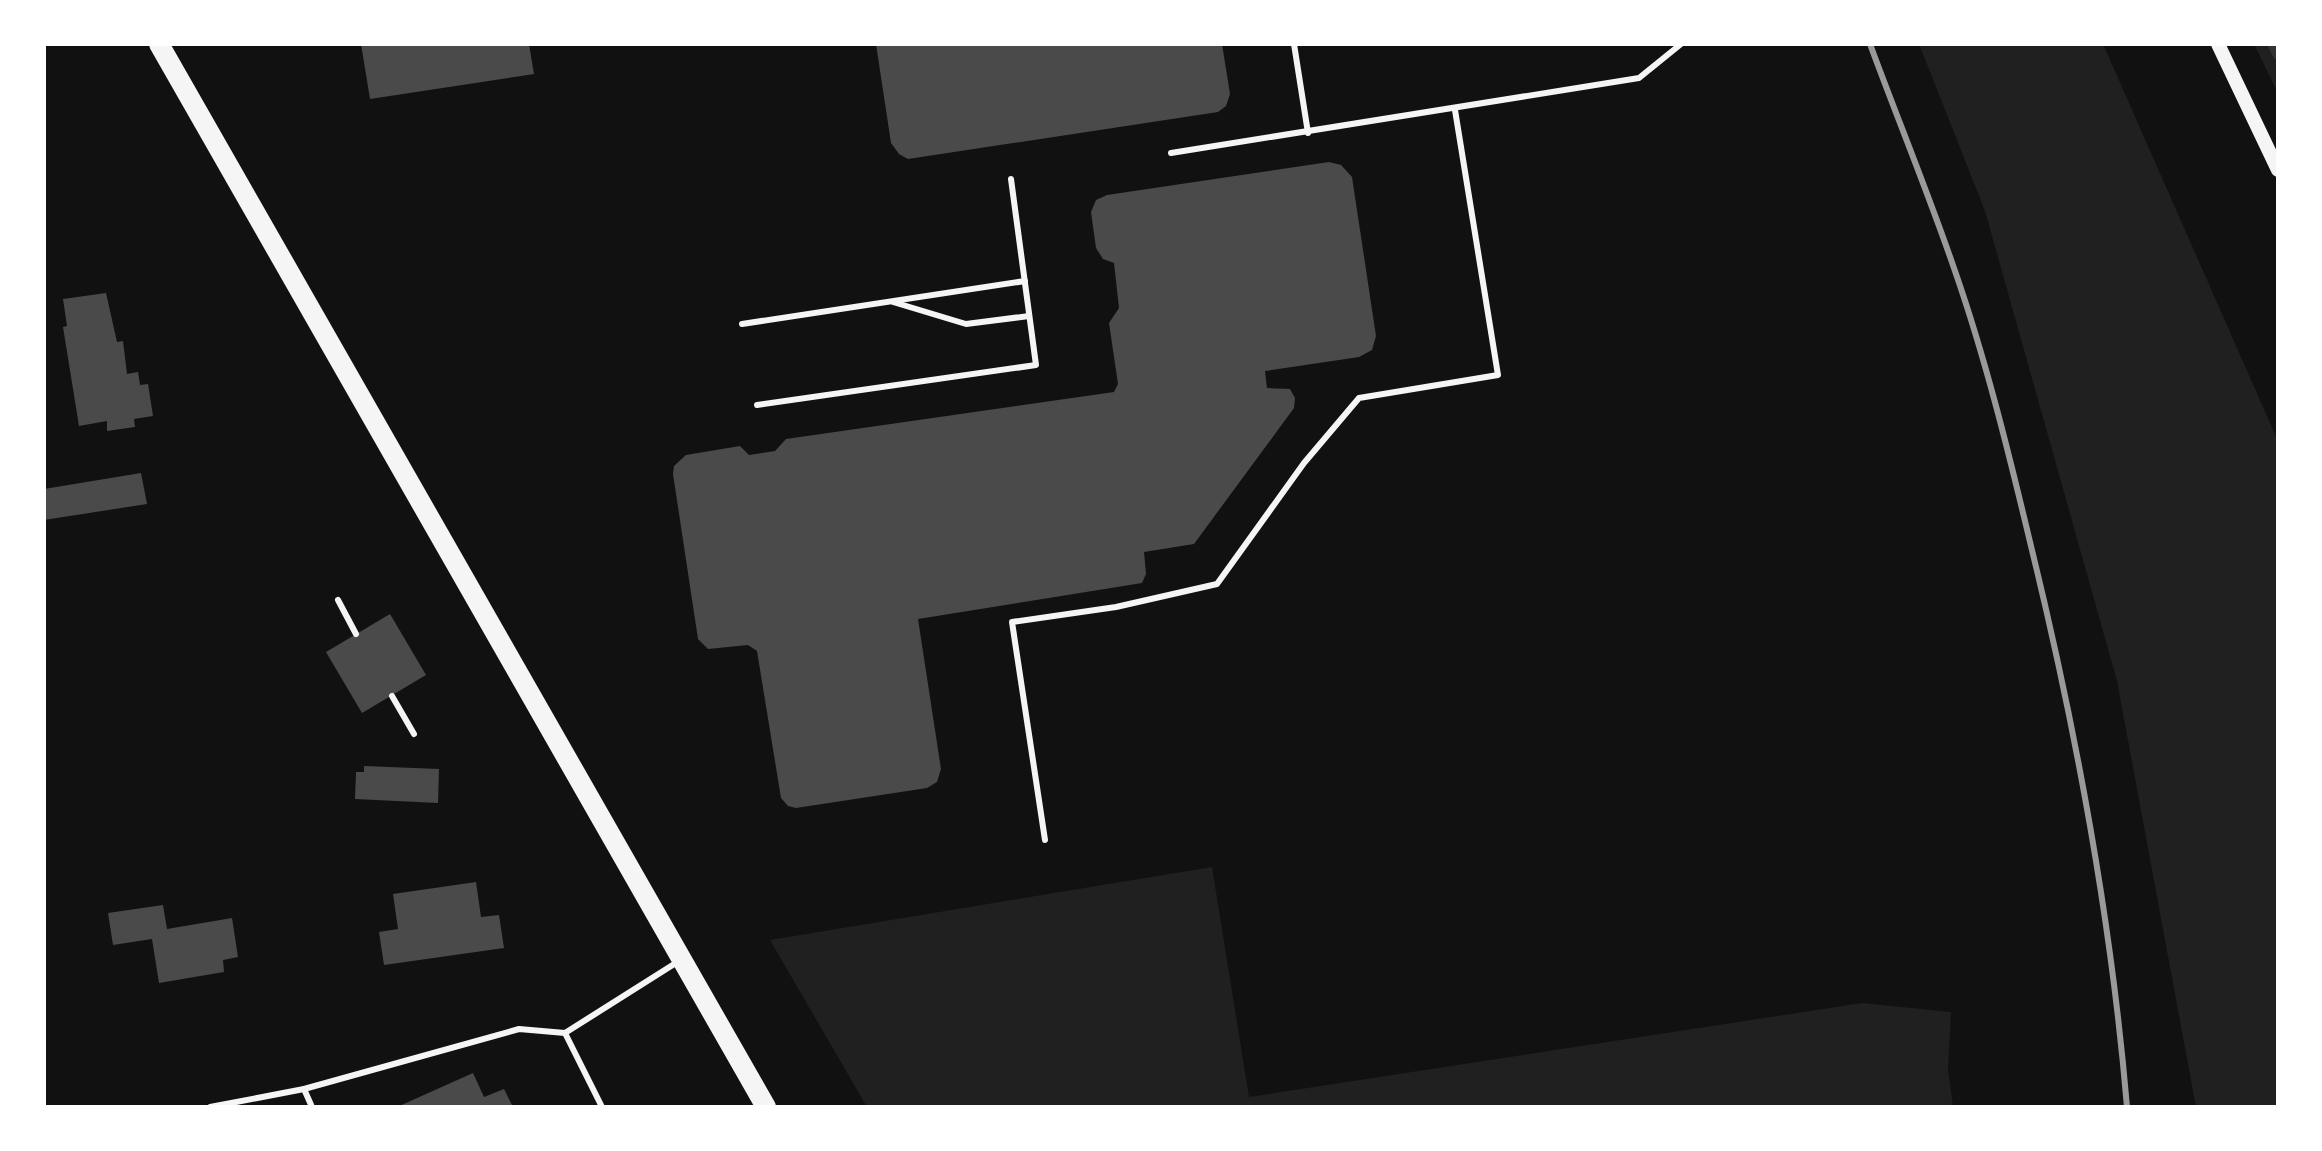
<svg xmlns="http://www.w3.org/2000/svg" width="2322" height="1151" font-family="Roboto,sans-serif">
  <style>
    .green { fill: #202020 }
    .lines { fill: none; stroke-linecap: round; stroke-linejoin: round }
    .stream { stroke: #333; stroke-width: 11 }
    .building { fill: #4a4a4a }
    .service { stroke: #f5f5f5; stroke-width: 6 }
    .tertiary { stroke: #f5f5f5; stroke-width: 14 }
    .primary { stroke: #f5f5f5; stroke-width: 20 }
    .rail { stroke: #9a9a9a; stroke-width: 6 }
  </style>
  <rect width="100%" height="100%" fill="#111"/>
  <g class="green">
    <path d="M 1919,44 L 2103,44 L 2278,441 L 2278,1107 L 2196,1107 L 2117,681 L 1985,211 Z"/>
    <path d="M 2254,44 L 2278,44 L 2278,93 Z"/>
    <path d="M 1212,867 L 1249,1097 L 1862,1003 L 1951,1012 L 1948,1069 L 1953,1107 L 867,1107 L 770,940 Z"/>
  </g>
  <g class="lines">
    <path class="stream" d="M 2273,44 L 2278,54"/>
  </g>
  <g class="building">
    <path d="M 361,44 L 529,44 L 534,74 L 370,99 Z"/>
    <path d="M 876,44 L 1222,44 L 1230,94 L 1226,106 L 1218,112 L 908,159 L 899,154 L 891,143 Z"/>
    <path d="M 1329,162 L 1341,165 L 1352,177 L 1376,336 L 1372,350 L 1359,357 L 1265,371 L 1267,388 L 1290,389 L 1295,398 L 1294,408 L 1194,544 L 1144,552 L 1146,574 L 1142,583 L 918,619 L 941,769 L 937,782 L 927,788 L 796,808 L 788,806 L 781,798 L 757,651 L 748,645 L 708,649 L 698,639 L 673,474 L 674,466 L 686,455 L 740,446 L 749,455 L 775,451 L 786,439 L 1114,392 L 1118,384 L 1109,323 L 1119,308 L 1114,263 L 1103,259 L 1096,248 L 1091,212 L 1096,200 L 1107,195 Z"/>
    <path d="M 106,293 L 117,342 L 123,341 L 127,374 L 138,372 L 140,385 L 148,384 L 153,416 L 134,419 L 135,427 L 107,431 L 107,421 L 79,426 L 63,327 L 67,326 L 63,299 Z"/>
    <path d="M 141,473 L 147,504 L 44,520 L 44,489 Z"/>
    <path d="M 390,614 L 426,675 L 362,713 L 326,652 Z"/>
    <path d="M 364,766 L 439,769 L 438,803 L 355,799 L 356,772 L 364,772 Z"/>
    <path d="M 476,882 L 481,917 L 499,915 L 504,948 L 384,965 L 379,932 L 398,929 L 393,894 Z"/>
    <path d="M 163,905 L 167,929 L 232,918 L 238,957 L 223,960 L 224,972 L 159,983 L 152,939 L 113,945 L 108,913 Z"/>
    <path d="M 473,1073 L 484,1097 L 504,1089 L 513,1107 L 397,1107 Z"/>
  </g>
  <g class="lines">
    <g class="service">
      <path d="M 1294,44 L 1308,133"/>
      <path d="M 1171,153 L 1639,78 L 1681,44"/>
      <path d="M 893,302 L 966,324 L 1029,316"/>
      <path d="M 742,324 L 1025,281"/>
      <path d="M 757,405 L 1036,365 L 1011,179"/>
      <path d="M 338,600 L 356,634"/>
      <path d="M 392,696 L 414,734"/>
      <path d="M 1045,840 L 1012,622 L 1116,607 L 1217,584 L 1304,463 L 1359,398 L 1498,375 L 1455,110"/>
      <path d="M 565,1033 L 602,1107"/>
      <path d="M 210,1107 L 304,1089"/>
      <path d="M 312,1107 L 304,1089 L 519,1029 L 565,1033 L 679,961"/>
    </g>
    <path class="tertiary" d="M 2218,44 L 2278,170"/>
    <path class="primary" d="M 159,44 L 766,1107"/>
    <path class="rail" d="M 1870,44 C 1898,120 1929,195 1955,271 C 1986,360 2009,454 2031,546 C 2076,730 2111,917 2127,1107"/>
  </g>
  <rect width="2322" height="1151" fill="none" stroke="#ffffff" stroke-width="92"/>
</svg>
